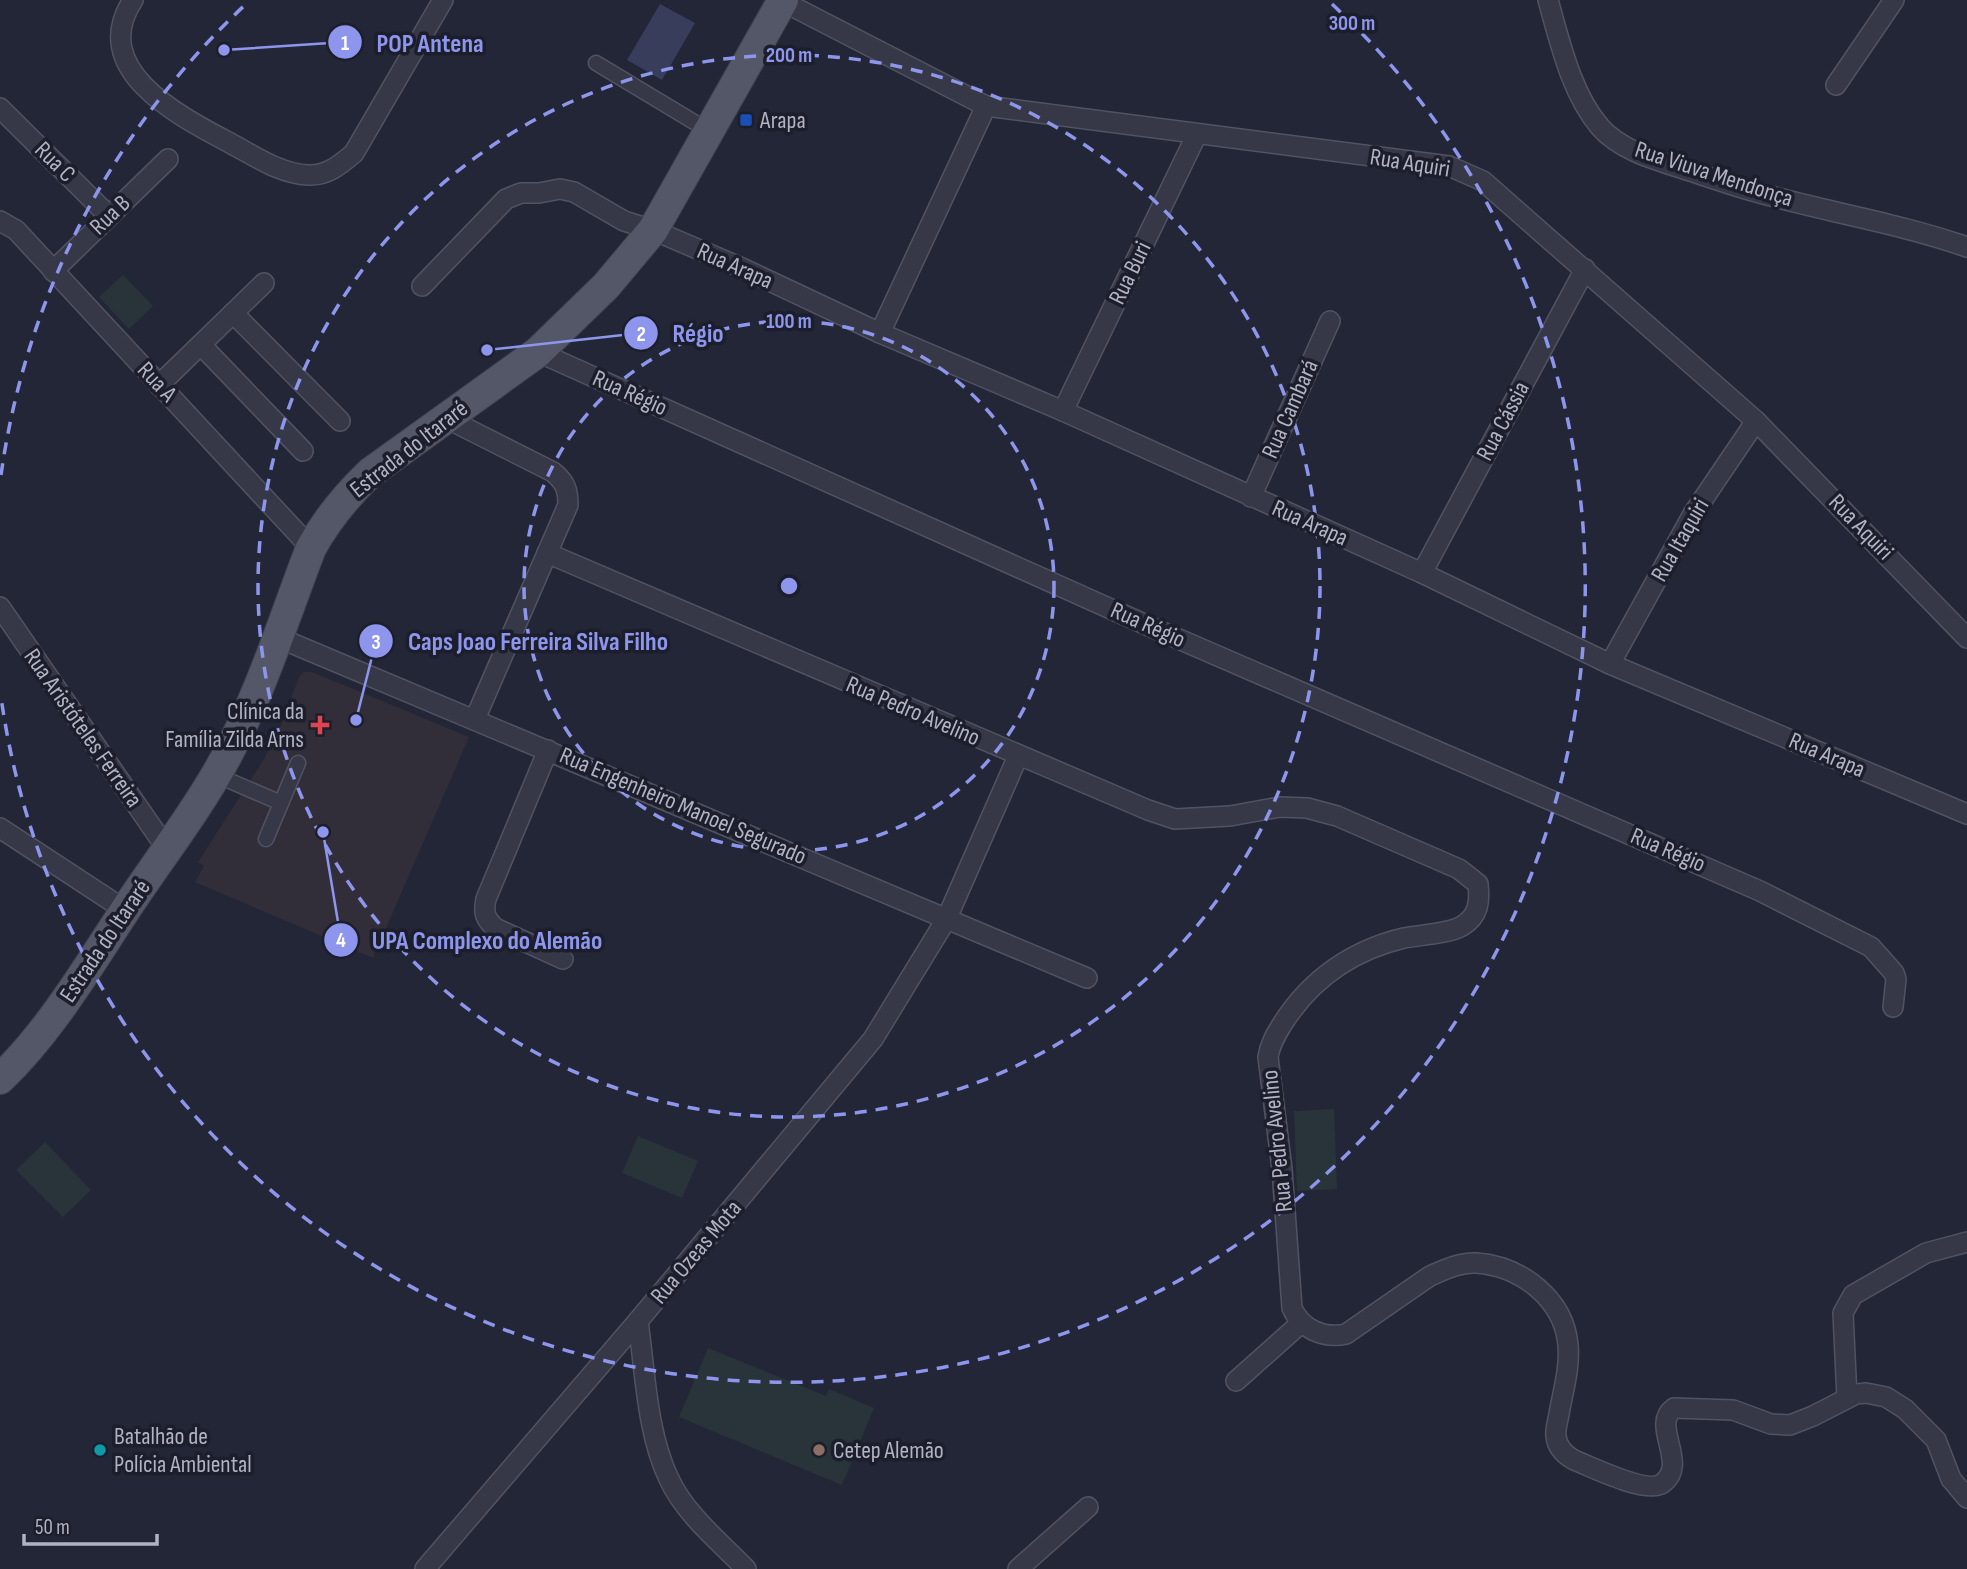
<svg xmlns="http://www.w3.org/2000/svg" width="1967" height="1569" font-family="'Sofia Sans Condensed',sans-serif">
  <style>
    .medical { fill: #322e39 }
    .green { fill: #28343a }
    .water { fill: #383d5c }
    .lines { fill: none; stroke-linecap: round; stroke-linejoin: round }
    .pedestrian-casing { stroke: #515362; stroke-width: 17 }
    .minor-casing { stroke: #515362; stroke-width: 22 }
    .primary-casing { stroke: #404250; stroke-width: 32 }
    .pedestrian { stroke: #363847; stroke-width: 14 }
    .minor { stroke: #363847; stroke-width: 19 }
    .primary { stroke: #545767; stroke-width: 30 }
    .ring { fill: none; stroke: #8d96ec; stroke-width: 3.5; stroke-dasharray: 12 9 }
    .transit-dot { fill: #1a4fb4; stroke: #1c1e2c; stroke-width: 2.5 }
    .health-dot { fill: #e0444e; stroke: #1c1e2c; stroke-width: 2.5 }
    .culture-dot { fill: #0f9aa8; stroke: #1c1e2c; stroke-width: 2.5 }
    .education-dot { fill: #8d6e63; stroke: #1c1e2c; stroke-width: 2.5 }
    .labels { text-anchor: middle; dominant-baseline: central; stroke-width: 7; stroke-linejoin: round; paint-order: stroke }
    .poi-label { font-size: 24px; fill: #b1b3c3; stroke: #1c1e2c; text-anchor: start }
    .street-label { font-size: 24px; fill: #b1b3c3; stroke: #1c1e2c }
    .centre { fill: #8d96ec; stroke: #1c1e2c; stroke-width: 3.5 }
    .ring-label { font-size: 21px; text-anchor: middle; font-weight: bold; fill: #8d96ec; stroke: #1c1e2c; stroke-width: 7; stroke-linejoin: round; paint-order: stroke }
    .leader { fill: none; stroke: #8d96ec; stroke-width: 2.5 }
    .callout-dot { fill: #8d96ec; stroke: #1c1e2c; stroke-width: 2.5 }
    .mark-label { font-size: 21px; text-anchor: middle; font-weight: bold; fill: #fff }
    .callout-label { font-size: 26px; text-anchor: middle; font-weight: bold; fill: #8d96ec; stroke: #1c1e2c; stroke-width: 7; stroke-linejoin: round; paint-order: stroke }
  </style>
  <rect width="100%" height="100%" fill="#232636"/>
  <path class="medical" d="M 304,672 L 312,672 L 469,737 L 373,958 L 195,882 L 204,866 L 198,862 L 264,759 L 280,728 L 299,677 Z"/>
  <g class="green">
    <path d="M 123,275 L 153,306 L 129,329 L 99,297 Z"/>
    <path d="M 1334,1109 L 1337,1189 L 1297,1191 L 1294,1111 Z"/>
    <path d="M 638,1136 L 698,1161 L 682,1198 L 622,1173 Z"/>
    <path d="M 45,1142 L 91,1190 L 63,1217 L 16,1170 Z"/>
    <path d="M 708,1348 L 826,1396 L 829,1389 L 874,1408 L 842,1485 L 679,1417 Z"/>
  </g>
  <path class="water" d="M 660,4 L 695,23 L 662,80 L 627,60 Z"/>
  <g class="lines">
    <defs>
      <g id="pedestrian">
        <path d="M 596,63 L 709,131"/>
        <path d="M 216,775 L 281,803"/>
        <path d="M 266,839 L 298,763"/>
      </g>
      <g id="minor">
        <path d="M 133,0 C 87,70 181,117 230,143 C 253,155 280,174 308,175 C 327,176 340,165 354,153 L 443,0"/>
        <path d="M 1548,0 C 1560,42 1571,93 1600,127 C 1622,152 1660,161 1690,171 C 1712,178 1734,186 1756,192 C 1826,212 1898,223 1967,247"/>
        <path d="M 782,1 L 986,106 L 1449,166 L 1483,181 L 1756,421 L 1967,638"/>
        <path d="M 1836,85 L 1894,0"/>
        <path d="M 0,108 L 109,216"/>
        <path d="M 0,221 L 16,230 L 311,548"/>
        <path d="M 53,271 L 168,159"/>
        <path d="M 422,286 L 506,199 L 521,193 L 539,193 L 560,189 L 574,192 L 624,221 L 653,230 L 742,268 L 880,333 L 1063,411 L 1422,573 L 1610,664 L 1967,814"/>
        <path d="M 233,313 L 340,421"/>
        <path d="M 880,333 L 986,106"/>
        <path d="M 201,345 L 303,451"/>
        <path d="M 538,352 L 1151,627 L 1760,891 L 1871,947 L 1894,973 L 1896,979 L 1893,1007"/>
        <path d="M 159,385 L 264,283"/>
        <path d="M 1063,411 L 1197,134"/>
        <path d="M 446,418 L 553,472 C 565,482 568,489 568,505 L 475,719"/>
        <path d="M 1251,497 L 1330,321"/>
        <path d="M 547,553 L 1148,810 L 1175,819 L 1230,816 L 1280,807 L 1307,808 L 1337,816 L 1459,869 L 1478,884 C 1480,901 1479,916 1462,926 C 1448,934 1420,935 1404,938 C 1353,950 1311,979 1283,1023 C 1276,1034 1270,1044 1268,1057 L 1282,1169 L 1292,1308 C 1301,1329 1324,1339 1346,1334 L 1430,1276 C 1444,1270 1460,1262 1476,1263 C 1521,1266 1564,1299 1568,1345 C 1570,1369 1563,1391 1559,1414 C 1558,1421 1555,1429 1556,1436 C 1557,1447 1565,1455 1574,1460 C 1592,1467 1647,1495 1663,1483 C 1689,1463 1650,1425 1674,1408 L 1733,1410 L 1771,1424 L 1790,1425 L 1813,1416 L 1856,1394 L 1866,1393 L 1886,1397 L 1905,1409 L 1936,1440 L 1951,1479 L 1967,1498"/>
        <path d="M 1422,573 L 1585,269"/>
        <path d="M 0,607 L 167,849"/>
        <path d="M 277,637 L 1087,978"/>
        <path d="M 1610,664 L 1693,514 L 1756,421"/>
        <path d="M 548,750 L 486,899 C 483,913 485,918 495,928 L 563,959"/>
        <path d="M 0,828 L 125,910"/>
        <path d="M 638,1321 C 645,1371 647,1434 669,1479 C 685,1514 720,1542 746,1569"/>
        <path d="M 1236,1381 L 1301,1323"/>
        <path d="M 1847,1398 L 1843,1313 L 1853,1295 L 1926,1253 L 1967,1242"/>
        <path d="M 425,1569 L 638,1321 L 873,1039 L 947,918 L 1018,756"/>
        <path d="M 1018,1569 L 1088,1507"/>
      </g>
      <path id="primary" d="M 0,1079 C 51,1030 87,968 126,909 C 159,859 196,812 225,759 C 261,693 284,618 311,548 C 327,519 346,496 370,473 L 538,352 L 606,286 L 653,230 L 783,0"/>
    </defs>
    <use href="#pedestrian" class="pedestrian-casing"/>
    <use href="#minor" class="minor-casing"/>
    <use href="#primary" class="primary-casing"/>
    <use href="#pedestrian" class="pedestrian"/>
    <use href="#minor" class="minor"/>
    <use href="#primary" class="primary"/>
  </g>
  <g class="ring">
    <circle cx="789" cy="586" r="265"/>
    <circle cx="789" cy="586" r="531"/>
    <path d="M1 475A796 796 0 0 1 246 4M1332 4A796 796 0 1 1 1 697"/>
  </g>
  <rect class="transit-dot" x="739" y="113" width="14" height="14" rx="3.5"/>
  <path class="health-dot" d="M316.5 714.5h7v7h7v7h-7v7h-7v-7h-7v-7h7z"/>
  <circle class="culture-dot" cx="100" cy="1450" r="7"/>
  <circle class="education-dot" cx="819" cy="1450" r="7"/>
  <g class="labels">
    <g class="poi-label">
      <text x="760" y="120">Arapa</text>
      <text x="304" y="711" text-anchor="end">Clínica da<tspan x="304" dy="28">Família Zilda Arns</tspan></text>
      <text x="114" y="1436">Batalhão de<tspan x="114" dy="28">Polícia Ambiental</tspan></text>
      <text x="833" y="1450">Cetep Alemão</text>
    </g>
    <g class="street-label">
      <text transform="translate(55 162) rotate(45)">Rua C</text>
      <text transform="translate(1410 163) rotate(9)">Rua Aquiri</text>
      <text transform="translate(1714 174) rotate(18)">Rua Viuva Mendonça</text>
      <text transform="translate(110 215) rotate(-44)">Rua B</text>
      <text transform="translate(735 266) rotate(24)">Rua Arapa</text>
      <text transform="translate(1130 273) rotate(-64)">Rua Buri</text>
      <text transform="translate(157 382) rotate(47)">Rua A</text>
      <text transform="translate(630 393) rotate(24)">Rua Régio</text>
      <text transform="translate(1290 409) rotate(-66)">Rua Cambará</text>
      <text transform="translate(1503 421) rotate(-62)">Rua Cássia</text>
      <text transform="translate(409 449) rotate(-38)">Estrada do Itararé</text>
      <text transform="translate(1310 523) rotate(24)">Rua Arapa</text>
      <text transform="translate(1861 527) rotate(46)">Rua Aquiri</text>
      <text transform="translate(1680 540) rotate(-60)">Rua Itaquiri</text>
      <text transform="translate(1148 625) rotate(24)">Rua Régio</text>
      <text transform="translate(913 711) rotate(23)">Rua Pedro Avelino</text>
      <text transform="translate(83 728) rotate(55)">Rua Aristóteles Ferreira</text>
      <text transform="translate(1827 755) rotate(23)">Rua Arapa</text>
      <text transform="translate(683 806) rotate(23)">Rua Engenheiro Manoel Segurado</text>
      <text transform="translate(1668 850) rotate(23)">Rua Régio</text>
      <text transform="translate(105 941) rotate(-56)">Estrada do Itararé</text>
      <text transform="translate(1277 1141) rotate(-96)">Rua Pedro Avelino</text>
      <text transform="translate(696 1252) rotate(-50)">Rua Ozeas Mota</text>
    </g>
  </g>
  <circle cx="789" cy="586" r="10" class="centre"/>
  <g class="ring-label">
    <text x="1352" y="30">300 m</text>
    <text x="789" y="62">200 m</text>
    <text x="789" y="328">100 m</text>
  </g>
  <path class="leader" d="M224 50L345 42M487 350L641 333M356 720L376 641M323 832L341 940"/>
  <g class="callout-dot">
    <circle cx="224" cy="50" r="7"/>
    <circle cx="487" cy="350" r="7"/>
    <circle cx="356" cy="720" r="7"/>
    <circle cx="323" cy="832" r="7"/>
    <circle cx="345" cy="42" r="18"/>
    <circle cx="641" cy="333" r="18"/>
    <circle cx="376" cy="641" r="18"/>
    <circle cx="341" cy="940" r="18"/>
  </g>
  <g class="mark-label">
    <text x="345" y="50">1</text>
    <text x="641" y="341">2</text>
    <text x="376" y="649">3</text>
    <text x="341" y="947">4</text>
  </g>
  <g class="callout-label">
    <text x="430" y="52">POP Antena</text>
    <text x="698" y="342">Régio</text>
    <text x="538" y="650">Caps Joao Ferreira Silva Filho</text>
    <text x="487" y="949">UPA Complexo do Alemão</text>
  </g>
  <path d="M24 1534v10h133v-10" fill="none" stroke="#b1b3c3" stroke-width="3.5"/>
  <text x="35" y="1534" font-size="21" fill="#b1b3c3" stroke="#1c1e2c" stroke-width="5" paint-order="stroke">50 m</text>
</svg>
